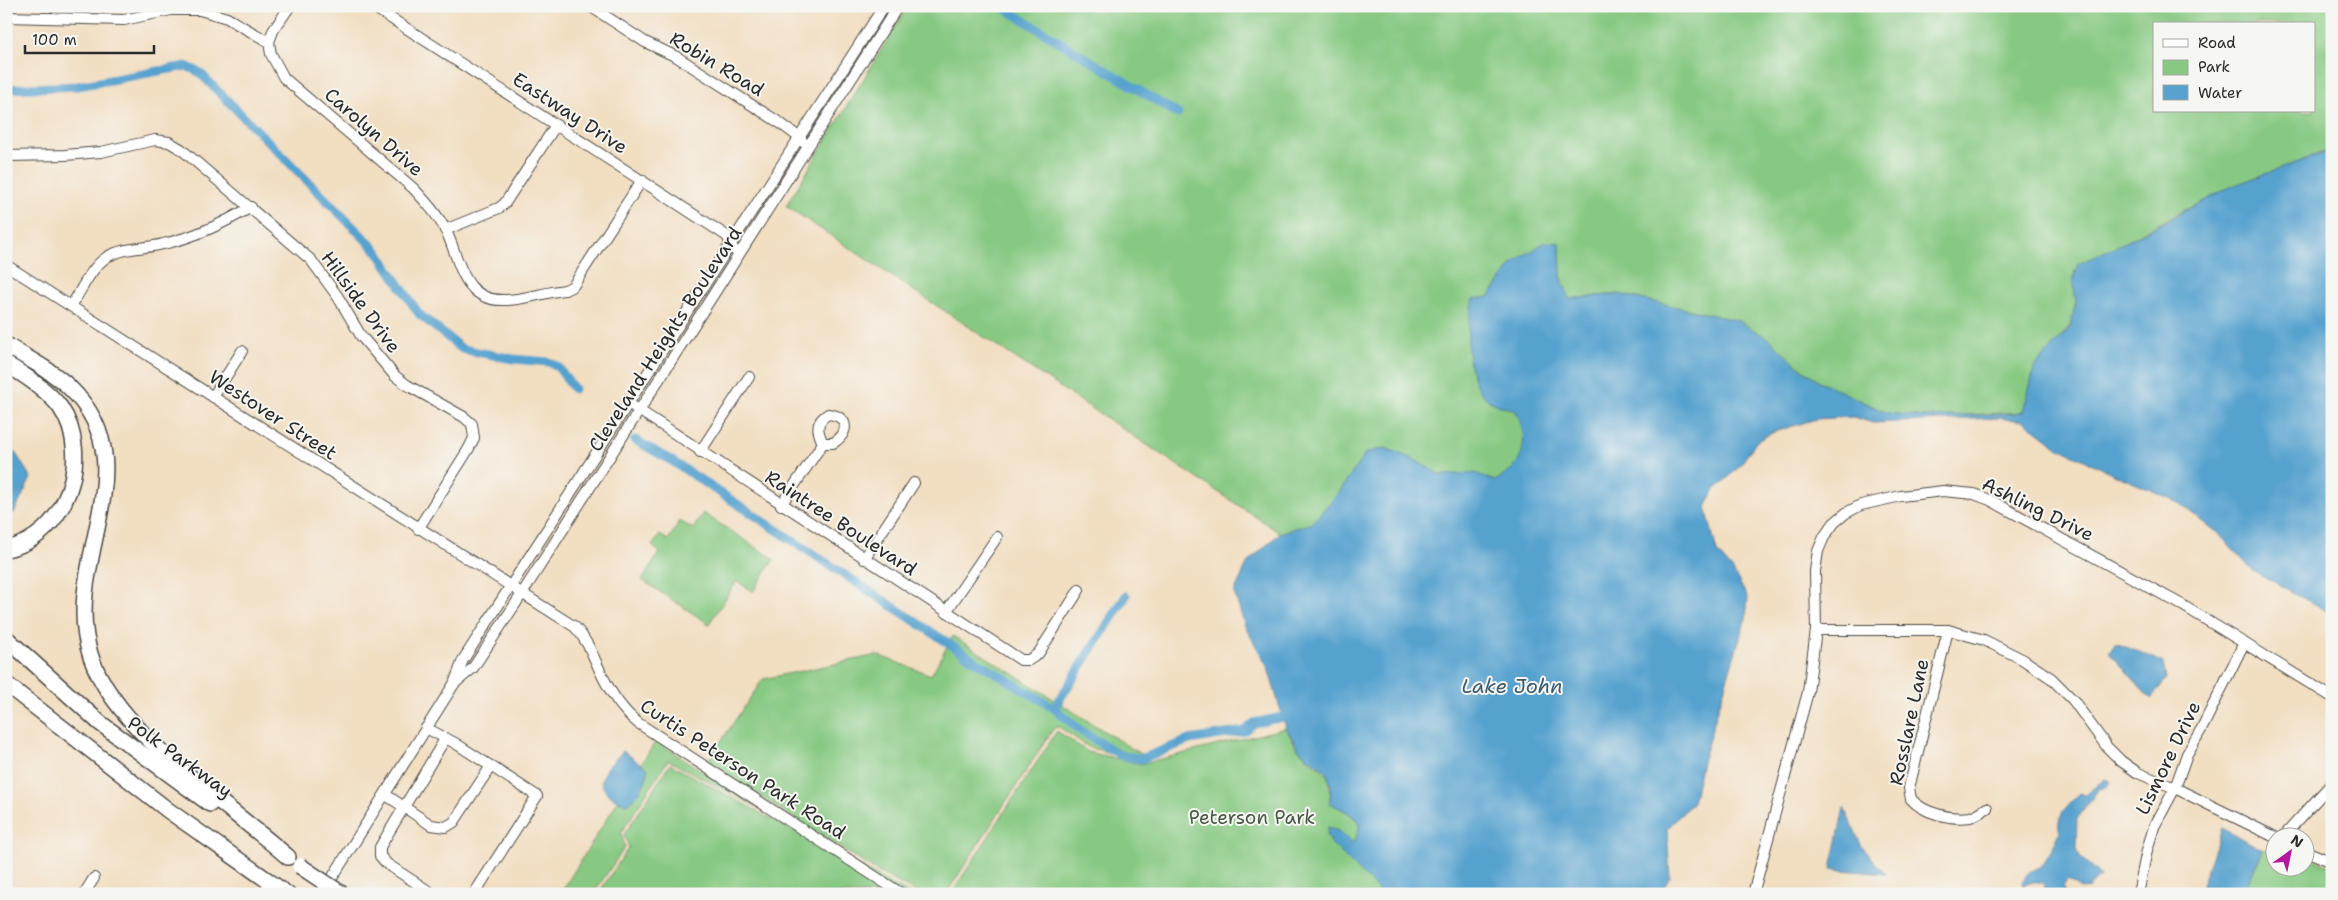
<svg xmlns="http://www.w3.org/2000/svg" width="2338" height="900" font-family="'Shantell Sans',sans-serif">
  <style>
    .green { fill: #87c982; stroke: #597a56; fill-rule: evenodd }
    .water { fill: #57a2cf; stroke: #41667d }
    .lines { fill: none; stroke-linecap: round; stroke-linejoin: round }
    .canal { stroke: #57a2cf; stroke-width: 9 }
    .minor-casing { stroke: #494642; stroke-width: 12 }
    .highway-casing { stroke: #494642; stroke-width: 18 }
    .minor { stroke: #fff; stroke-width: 10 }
    .highway { stroke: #fff; stroke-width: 15 }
    .highway-bridge-casing { stroke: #494642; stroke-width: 18; stroke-linecap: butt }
    .highway-bridge { stroke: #fff; stroke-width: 15 }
    .labels { text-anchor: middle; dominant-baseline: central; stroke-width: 4; stroke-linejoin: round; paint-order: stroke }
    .street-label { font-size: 19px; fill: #2b2b2b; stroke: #f6f6f2 }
    .park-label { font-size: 19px; fill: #475a45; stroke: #f6f6f2 }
    .water-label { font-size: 20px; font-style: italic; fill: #3d5b6d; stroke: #f6f6f2 }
  </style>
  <rect width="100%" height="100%" fill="#f6f6f2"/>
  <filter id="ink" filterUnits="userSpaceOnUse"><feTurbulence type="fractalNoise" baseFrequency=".02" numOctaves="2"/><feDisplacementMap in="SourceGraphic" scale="10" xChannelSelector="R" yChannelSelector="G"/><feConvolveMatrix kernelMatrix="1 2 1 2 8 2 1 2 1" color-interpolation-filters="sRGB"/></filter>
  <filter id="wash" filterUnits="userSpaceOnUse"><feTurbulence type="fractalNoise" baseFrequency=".0096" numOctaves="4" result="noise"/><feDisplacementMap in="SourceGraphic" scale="20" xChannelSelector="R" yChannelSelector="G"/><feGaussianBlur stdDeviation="1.12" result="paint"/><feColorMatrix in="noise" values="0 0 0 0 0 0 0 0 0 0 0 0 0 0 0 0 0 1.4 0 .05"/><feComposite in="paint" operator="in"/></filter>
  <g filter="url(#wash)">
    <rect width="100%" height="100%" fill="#f2dec1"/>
    <g class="green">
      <path d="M 908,6 L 2332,6 L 2332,150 L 2317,154 L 2178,213 L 2075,270 L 2073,280 L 2076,302 L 2070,326 L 2035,367 L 2023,412 L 1925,417 L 1887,413 L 1819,381 L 1739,321 L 1618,294 L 1568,299 L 1561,276 L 1560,243 L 1513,263 L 1489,297 L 1489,401 L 1516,411 C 1530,442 1526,465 1495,481 L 1475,473 L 1440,475 L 1413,459 L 1385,448 L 1366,453 L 1340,491 L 1312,523 L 1280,533 L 786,206 ZM 2154,24 L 2314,24 L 2314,111 L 2154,111 Z"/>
      <path d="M 703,513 L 774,559 L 753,592 L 737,581 L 709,624 L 642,580 L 660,552 L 652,546 L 660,535 L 668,540 L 680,521 L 693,529 Z"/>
      <path d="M 953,636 L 1147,758 L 1141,760 L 1090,748 L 1059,727 L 1054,728 L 946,894 L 919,894 L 873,869 L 707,762 L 763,679 L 877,655 L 931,675 Z"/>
      <path d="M 1286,728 C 1290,735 1294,746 1301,752 C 1323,775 1332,765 1330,803 L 1349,813 L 1360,823 L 1357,835 L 1353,843 L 1338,831 L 1327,835 L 1332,844 L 1382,894 L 951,894 L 1057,731 L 1088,752 L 1141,764 Z"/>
      <path d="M 656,741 L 759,808 L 668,760 L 621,833 L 625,847 L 593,894 L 560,894 L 618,801 L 627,804 L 648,770 L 641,764 Z"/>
      <path d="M 670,764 L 910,894 L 598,894 L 629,847 L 624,835 Z"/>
      <path d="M 2275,847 L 2276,868 L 2306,868 L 2306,856 L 2332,867 L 2332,894 L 2243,894 L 2263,850 Z"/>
    </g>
    <g class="water">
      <path d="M 2332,150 L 2332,614 L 2252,570 L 2218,533 L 2176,501 L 2118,476 L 2061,449 L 2024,421 L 1998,418 L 1873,423 L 1853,417 L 1816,419 L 1774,432 L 1757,441 L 1738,468 L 1714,491 L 1706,507 L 1717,552 L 1732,569 L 1748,598 L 1746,618 L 1702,762 L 1693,802 L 1667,829 L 1670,877 L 1660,894 L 1382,894 L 1332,844 L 1327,835 L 1328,827 L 1338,831 L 1353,843 L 1357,835 L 1360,823 L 1349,813 L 1330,803 L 1331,784 L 1326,771 L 1300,751 L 1286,728 L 1268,668 L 1245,626 L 1234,593 L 1248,562 L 1280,533 L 1312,523 L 1340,491 L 1366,453 L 1385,448 L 1413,459 L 1440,475 L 1475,473 L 1495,481 C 1525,466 1530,441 1516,411 C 1508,408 1498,406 1490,401 C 1462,383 1466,326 1473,299 L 1489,297 L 1513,263 L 1545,242 L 1560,243 L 1561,276 L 1569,299 L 1618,294 L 1739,321 L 1769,339 L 1801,368 L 1819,381 L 1887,413 L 1925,417 L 2006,414 L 2023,412 L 2035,367 L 2071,326 L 2076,302 L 2073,280 L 2078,264 L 2136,237 L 2232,186 Z"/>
      <path d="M 6,444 L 15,452 L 31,478 L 14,513 L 6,515 Z"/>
      <path d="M 2115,643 L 2145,654 L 2163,663 L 2166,679 L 2151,699 L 2109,652 Z"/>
      <path d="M 623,751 L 648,769 C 647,782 638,798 627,804 C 615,800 604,794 601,781 L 608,767 Z"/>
      <path d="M 2105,779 L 2110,781 L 2107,787 L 2099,789 L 2077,819 L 2076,848 L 2081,858 L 2095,870 L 2100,877 L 2089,888 L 2080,889 L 2069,880 L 2063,886 L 2065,894 L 2043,894 L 2044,884 C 2036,880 2031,882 2023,886 L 2022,882 C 2028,870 2031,873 2039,867 C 2048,859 2055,843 2060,832 C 2054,816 2070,803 2080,793 L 2085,795 Z"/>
      <path d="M 1844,808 L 1862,847 L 1886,874 L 1831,869 Z"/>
      <path d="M 2222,828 L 2263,850 L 2243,894 L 2199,894 Z"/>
    </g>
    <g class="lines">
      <g class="canal">
        <path d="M 1001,6 L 1178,114"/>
        <path d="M 6,89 L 78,86 L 186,66 L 199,72 L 377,251 L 419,314 L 462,349 L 513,359 L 549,362 L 558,367 L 574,389"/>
        <path d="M 635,440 L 672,461 L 974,660 L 1054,708 L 1081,731 L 1120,755 L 1141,759 L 1189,740 L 1245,731 L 1254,723 L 1283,717"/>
        <path d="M 1054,708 L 1126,596"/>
      </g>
    </g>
  </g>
  <g filter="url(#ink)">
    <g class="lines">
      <defs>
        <g id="minor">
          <path d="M 372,6 L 727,236 L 734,250"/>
          <path d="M 590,6 L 645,42 L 677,57 L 780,123 L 800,138 L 804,143"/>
          <path d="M 6,17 L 124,20 L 171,10 L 200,10 L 227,18 L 269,42 L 271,54 L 284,78 L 413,188 C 425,201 438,215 446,231 C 460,259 462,302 505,300 C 524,300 545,292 565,290 L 573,286 L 642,180"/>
          <path d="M 269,42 L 273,31 L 290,6"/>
          <path d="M 6,156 L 65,155 L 101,152 L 155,140 L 169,142 L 181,149 L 311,260 L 338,297 L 361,336 L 395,376 L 407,385 L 464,417 L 472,424 L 474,438 L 468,450 L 418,529"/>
          <path d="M 445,230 L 499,208 L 505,203 L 556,125"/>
          <path d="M 6,265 L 575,627 C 589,642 594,659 603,677 C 612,695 623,711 638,723 L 902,894"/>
          <path d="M 71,306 C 81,291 91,267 107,257 C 123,247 145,249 163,244 C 195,237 223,224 251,207"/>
          <path d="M 213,397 L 242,351"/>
          <path d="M 634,407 L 1021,660 L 1029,660 L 1038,654 L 1079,590"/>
          <path d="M 700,452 L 749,377"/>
          <path d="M 781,505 L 823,443 L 833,443 C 850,433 849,416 828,414 C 815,422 817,431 823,443"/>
          <path d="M 864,559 L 914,483"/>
          <path d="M 946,612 L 997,537"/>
          <path d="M 1816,630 L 1948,630 L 1984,640 L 2022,659 L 2051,678 L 2073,700 L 2107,747 L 2121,761 L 2138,773 L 2175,788 L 2277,838"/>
          <path d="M 1948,630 L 1909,788 L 1911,799 C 1923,813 1951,820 1970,817 C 1975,816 1982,811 1987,808"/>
          <path d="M 454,684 L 473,668 L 516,603 L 898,6"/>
          <path d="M 426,728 L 455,743 L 537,796 L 474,894"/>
          <path d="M 386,795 L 431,825 L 446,827 L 454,822 L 491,766"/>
          <path d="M 2282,838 L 2332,783"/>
          <path d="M 2306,851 L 2332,862"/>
          <path d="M 84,894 L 94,878"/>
          <path d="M 322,894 L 454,684 L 463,660 L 884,6"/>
          <path d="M 433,894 L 387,864 L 380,856 L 380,847 L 445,739"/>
          <path d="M 1753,894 L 1808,692 L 1816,630 L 1815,571 L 1818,551 L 1824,537 L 1834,523 L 1846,513 L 1861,505 L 1901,496 L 1943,491 L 1974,494 L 1990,500 L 2182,605 L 2332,697"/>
          <path d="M 2138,894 L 2147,850 L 2154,827 L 2175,788 L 2187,754 L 2202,728 L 2244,643"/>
        </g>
        <g id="highway">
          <path d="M 6,345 C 27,358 51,370 69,387 C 126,442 101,500 89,568 C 83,598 81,627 91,657 C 116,732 229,805 288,857"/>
          <path d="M 6,364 C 23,374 48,391 60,407 C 94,456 66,538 6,549"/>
          <path d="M 6,638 L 100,723 L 210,804"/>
          <path d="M 6,684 L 169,811 L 287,894"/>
        </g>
      </defs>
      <use href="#minor" class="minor-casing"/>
      <use href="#highway" class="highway-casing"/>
      <use href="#minor" class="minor"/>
      <use href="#highway" class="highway"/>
      <defs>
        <path id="highway-bridge" d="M 300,866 L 342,894"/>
      </defs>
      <use href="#highway-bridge" class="highway-bridge-casing"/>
      <use href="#highway-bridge" class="highway-bridge"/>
    </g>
  </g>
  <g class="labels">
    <g class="street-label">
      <text transform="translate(717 64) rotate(31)">Robin Road</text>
      <text transform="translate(570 113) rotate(33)">Eastway Drive</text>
      <text transform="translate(374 132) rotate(41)">Carolyn Drive</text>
      <text transform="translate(361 302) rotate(54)">Hillside Drive</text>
      <text transform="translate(665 339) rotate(-57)">Cleveland Heights Boulevard</text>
      <text transform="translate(273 415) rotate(33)">Westover Street</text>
      <text transform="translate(2038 509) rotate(26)">Ashling Drive</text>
      <text transform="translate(841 523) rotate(33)">Raintree Boulevard</text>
      <text transform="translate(1909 722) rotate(-78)">Rosslare Lane</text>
      <text transform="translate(180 757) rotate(36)">Polk Parkway</text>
      <text transform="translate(2168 758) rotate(-64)">Lismore Drive</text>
      <text transform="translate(743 769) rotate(33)">Curtis Peterson Park Road</text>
    </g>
    <g class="park-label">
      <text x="1252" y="817">Peterson Park</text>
    </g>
    <g class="water-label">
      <text x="1512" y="686">Lake John</text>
    </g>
  </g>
  <rect width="2338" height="900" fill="none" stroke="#f6f6f2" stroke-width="25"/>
  <rect x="2153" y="22" width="162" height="90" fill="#f6f6f2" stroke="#a5a5a2"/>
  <rect x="2163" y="39" width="25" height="8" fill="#ffffff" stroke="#a5a5a2"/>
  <text x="2198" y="48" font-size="15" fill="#2b2b2b">Road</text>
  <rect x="2163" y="60" width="25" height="15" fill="#87c982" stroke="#a5a5a2"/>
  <text x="2198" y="72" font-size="15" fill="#2b2b2b">Park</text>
  <rect x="2163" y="85" width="25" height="15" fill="#57a2cf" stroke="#a5a5a2"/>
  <text x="2198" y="98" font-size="15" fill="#2b2b2b">Water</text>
  <g transform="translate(2290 852) rotate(33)"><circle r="24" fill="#f6f6f2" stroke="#a5a5a2"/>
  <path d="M0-4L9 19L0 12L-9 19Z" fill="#b5179e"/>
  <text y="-8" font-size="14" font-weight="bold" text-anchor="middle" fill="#2b2b2b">N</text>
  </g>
  <path d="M25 45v8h129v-8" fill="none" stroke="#2b2b2b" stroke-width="2.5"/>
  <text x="32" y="45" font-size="15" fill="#2b2b2b" stroke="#f6f6f2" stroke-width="4" paint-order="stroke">100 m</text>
</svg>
